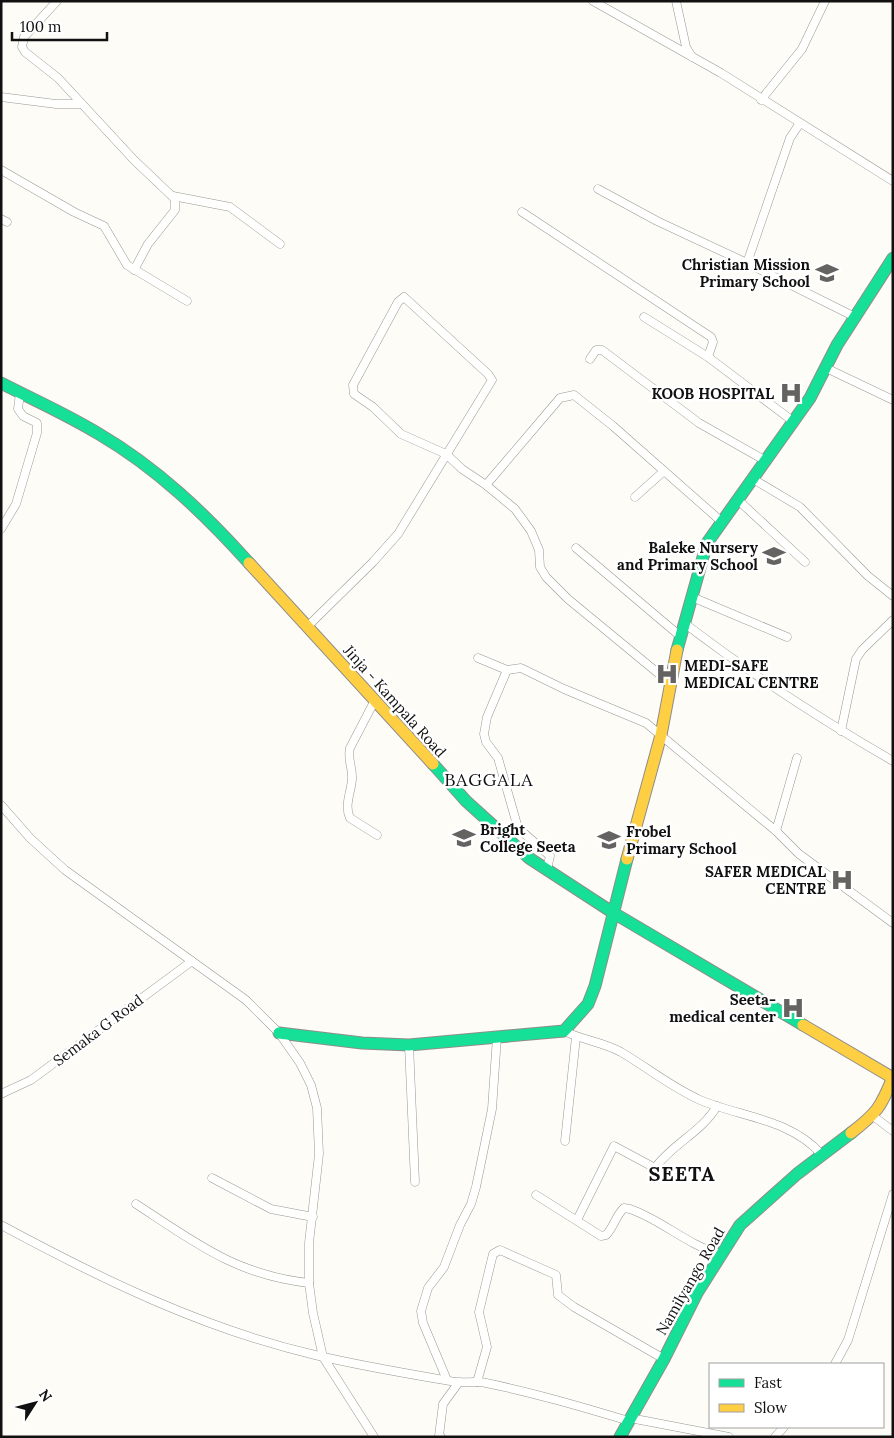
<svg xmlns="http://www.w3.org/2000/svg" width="894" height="1438" font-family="Lora,serif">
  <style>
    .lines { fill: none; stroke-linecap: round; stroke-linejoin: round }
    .street-casing { stroke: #979795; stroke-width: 9 }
    .fast-casing { stroke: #8e8d8b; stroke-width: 13 }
    .slow-casing { stroke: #8e8d8b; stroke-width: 13 }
    .street { stroke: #fffffe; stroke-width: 8 }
    .fast { stroke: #16e098; stroke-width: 11 }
    .slow { stroke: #ffcf43; stroke-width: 11 }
    .labels { text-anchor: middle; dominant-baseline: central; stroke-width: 5; stroke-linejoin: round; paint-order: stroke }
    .poi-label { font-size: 15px; font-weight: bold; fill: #111; stroke: #fff; text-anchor: end }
    .street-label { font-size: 15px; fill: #111; stroke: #fff }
    .quarter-label { font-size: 18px; letter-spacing: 1px; fill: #111; stroke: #fff }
    .district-label { font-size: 20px; font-weight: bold; letter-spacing: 1px; fill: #111; stroke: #fff }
  </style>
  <rect width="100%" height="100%" fill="#fdfcf7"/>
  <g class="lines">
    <defs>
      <g id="street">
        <path d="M 57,1 L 24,37 L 22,47 L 25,52 L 58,78 L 134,160 L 175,199 L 175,210 L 148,244 L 134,270"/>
        <path d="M 593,1 L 721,73 L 893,181"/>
        <path d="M 676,1 L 686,47 L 692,57"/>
        <path d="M 1,97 L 56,104 L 82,104"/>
        <path d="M 761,100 L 802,49 L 825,1"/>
        <path d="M 1,170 L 74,212 L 104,226 L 127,265 L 187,301"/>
        <path d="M 598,189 L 657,221 L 747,263 L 855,317"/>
        <path d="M 173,196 L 230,207 L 280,244"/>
        <path d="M 522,212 L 711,337 L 713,342 L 708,357"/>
        <path d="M 1,219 L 7,222"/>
        <path d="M 747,263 L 790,138 L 800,123"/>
        <path d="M 644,317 L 708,357 L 794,422"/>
        <path d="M 590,359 L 596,350 L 602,350 L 699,423 L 766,461"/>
        <path d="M 826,368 L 893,400"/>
        <path d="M 753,479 L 800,507 L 868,576 L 893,596"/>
        <path d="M 486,485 L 560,398 L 574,395 L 613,426 L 722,522"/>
        <path d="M 635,497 L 664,471"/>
        <path d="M 738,500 L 805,562"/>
        <path d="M 1,529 L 16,504 L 37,433 L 37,423 L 23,416 L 18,409 L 20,393"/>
        <path d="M 576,548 L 680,636"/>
        <path d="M 692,597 L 787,637"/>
        <path d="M 684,623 C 751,674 820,719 893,761"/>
        <path d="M 308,626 L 373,562 L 398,534 L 492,380 L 488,374 L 404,297 L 398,302 L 353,385 L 354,394 L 373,407 L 401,434 L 446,454 L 462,469 L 486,485 L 515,509 L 531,531 L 539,550 L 540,567 L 546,577 L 568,599 L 670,683"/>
        <path d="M 478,658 L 507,670 L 521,668 L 564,689 L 646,723 L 776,831 L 799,854 L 893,923"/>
        <path d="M 507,670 L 487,717 L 484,734 L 486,742 L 498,758 L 518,828 L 550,856 L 547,869"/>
        <path d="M 375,700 L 350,748 C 347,759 353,768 352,779 C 351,793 344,805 350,818 L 377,835"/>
        <path d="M 841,731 L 856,659 L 862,650 L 893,620"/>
        <path d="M 1,805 L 30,838 L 65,870 L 246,1000 L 279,1033 L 300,1063 L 311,1085 L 317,1108 L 319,1154 L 309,1243 L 309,1283 L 313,1313 L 323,1357 L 374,1437"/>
        <path d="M 776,831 L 797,758"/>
        <path d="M 564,1031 C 582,1040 603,1042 621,1052 C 648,1068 671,1087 700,1100 C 740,1117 791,1119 821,1154"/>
        <path d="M 409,1045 L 415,1182"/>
        <path d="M 1,1094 L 31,1080 L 192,961"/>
        <path d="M 873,1116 L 893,1131"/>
        <path d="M 565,1141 L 576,1037"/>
        <path d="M 212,1178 L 271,1209 L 313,1217"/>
        <path d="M 536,1195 L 601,1236 L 606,1235 C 614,1227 616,1215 624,1208 L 630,1209 C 662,1220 687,1245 720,1254"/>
        <path d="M 136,1204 C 194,1242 236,1275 309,1283"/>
        <path d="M 577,1220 L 614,1146 L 655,1168 C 672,1144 702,1132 717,1106"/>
        <path d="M 1,1225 C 101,1279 204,1329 315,1355 C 361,1366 409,1374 456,1382 C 466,1383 476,1381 486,1383 C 535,1393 582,1407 629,1421"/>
        <path d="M 835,1364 L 848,1340 L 893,1194"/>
        <path d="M 447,1380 L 423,1323 L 421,1311 L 428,1288 L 444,1267 L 460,1225 L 471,1204 L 476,1187 L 492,1109 L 497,1037"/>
        <path d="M 477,1382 L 487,1347 L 479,1312 L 493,1254 L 500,1250 L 556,1275 L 558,1295 L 574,1307 L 664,1359"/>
        <path d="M 630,1418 L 729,1437"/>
        <path d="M 441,1437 L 439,1436 L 443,1404 L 459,1382"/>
        <path d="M 775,1437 L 784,1427"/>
      </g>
      <g id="fast">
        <path d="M 1,383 C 34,400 68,415 99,434 C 157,468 205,514 249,563"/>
        <path d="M 677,650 L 707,543 L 810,398 L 837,345 L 893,258"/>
        <path d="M 433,764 L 466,801 L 529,858 L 612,912 L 803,1025"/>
        <path d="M 279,1033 L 362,1043 L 409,1045 L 564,1031 L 588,1004 L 595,986 L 627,859"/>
        <path d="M 620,1437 L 664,1359 L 697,1293 L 740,1225 L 797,1174 L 851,1133"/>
      </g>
      <g id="slow">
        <path d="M 249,563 L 433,764"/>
        <path d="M 627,859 L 661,735 L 677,650"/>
        <path d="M 803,1025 L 893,1078"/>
        <path d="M 851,1133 C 877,1113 881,1107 893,1077"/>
      </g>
    </defs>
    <use href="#street" class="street-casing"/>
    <use href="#fast" class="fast-casing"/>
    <use href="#slow" class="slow-casing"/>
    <use href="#street" class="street"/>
    <use href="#fast" class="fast"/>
    <use href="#slow" class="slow"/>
  </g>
  <defs>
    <symbol id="school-bare" viewBox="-9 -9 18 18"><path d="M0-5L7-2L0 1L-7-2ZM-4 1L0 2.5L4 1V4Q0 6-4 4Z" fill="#646362" stroke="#fff" stroke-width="2.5" paint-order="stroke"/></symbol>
    <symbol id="hospital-bare" viewBox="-9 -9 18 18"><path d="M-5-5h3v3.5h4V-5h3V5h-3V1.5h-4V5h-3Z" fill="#646362" stroke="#fff" stroke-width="2.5" paint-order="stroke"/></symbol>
  </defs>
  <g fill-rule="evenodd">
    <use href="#school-bare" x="811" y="257" width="32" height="32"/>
    <use href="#hospital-bare" x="775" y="377" width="32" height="32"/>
    <use href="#school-bare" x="758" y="540" width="32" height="32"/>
    <use href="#hospital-bare" x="651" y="658" width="32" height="32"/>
    <use href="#school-bare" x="448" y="822" width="32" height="32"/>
    <use href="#school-bare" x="593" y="824" width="32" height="32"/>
    <use href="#hospital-bare" x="826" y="864" width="32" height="32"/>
    <use href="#hospital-bare" x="777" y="992" width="32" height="32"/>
  </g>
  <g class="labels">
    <g class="poi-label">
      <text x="810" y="264">Christian Mission<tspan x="810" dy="17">Primary School</tspan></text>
      <text x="774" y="393">KOOB HOSPITAL</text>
      <text x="758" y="547">Baleke Nursery<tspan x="758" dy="17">and Primary School</tspan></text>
      <text x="684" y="665" text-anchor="start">MEDI-SAFE<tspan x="684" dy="17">MEDICAL CENTRE</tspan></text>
      <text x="480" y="829" text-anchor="start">Bright<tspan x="480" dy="17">College Seeta</tspan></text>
      <text x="626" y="831" text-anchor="start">Frobel<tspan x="626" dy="17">Primary School</tspan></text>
      <text x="826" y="871">SAFER MEDICAL<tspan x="826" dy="17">CENTRE</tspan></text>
      <text x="776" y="999">Seeta-<tspan x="776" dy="17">medical center</tspan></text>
    </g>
    <g class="street-label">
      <text transform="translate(395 701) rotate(48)">Jinja - Kampala Road</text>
      <text transform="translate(98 1030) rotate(-37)">Semaka G Road</text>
      <text transform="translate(690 1281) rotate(-60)">Namilyango Road</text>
    </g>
    <g class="quarter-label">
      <text x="489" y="779">BAGGALA</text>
    </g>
    <g class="district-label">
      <text x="682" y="1173">SEETA</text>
    </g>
  </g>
  <rect width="894" height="1438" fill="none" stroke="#111111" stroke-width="5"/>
  <rect x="709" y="1363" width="175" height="65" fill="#ffffff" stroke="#a0a0a0"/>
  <rect x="719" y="1379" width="25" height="8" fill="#16e098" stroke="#a0a0a0"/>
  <text x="754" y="1388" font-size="15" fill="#111111">Fast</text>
  <rect x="719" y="1404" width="25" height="8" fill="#ffcf43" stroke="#a0a0a0"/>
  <text x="754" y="1413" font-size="15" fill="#111111">Slow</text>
  <g transform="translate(35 1403) rotate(54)" stroke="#ffffff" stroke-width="4" paint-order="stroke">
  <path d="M0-4L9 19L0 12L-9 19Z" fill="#111111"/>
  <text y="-8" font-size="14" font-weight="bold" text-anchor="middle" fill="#111111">N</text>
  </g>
  <path d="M12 32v8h95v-8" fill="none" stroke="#111111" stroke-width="2.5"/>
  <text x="20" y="32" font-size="15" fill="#111111" stroke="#ffffff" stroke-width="4" paint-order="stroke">100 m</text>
</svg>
